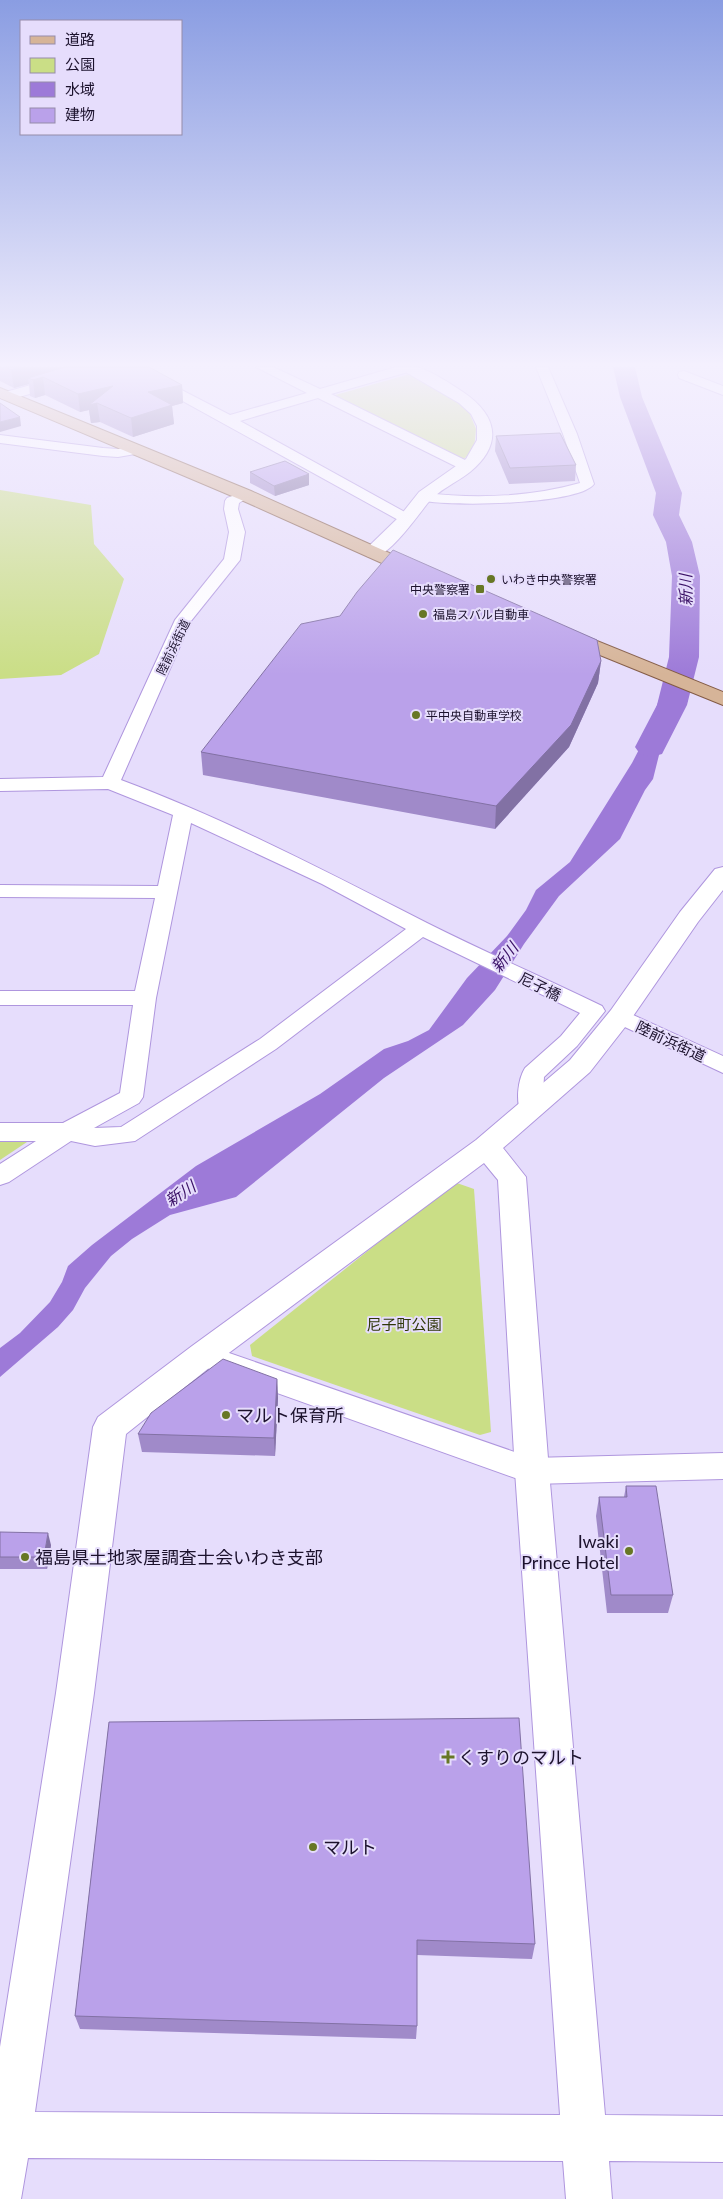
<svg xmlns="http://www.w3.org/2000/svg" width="723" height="2199" font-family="Lato,'Noto Sans JP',sans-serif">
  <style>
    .green { fill: #cade86 }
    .water { fill: #9d7ad8 }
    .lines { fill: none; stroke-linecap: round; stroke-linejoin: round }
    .river { fill: #9d7ad8; fill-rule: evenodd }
    .street-casing { stroke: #af96de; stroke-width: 2 }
    .secondary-casing { stroke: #af96de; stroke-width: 2 }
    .primary-casing { stroke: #835b46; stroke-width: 2 }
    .street { fill: #fff; fill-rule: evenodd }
    .secondary { fill: #fff; fill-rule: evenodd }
    .primary { fill: #d6b498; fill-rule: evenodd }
    .wall { fill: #a08ac9 }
    .shaded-wall { fill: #8271a4 }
    .building { fill: #baa1ea; stroke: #8271a4 }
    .poi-dot { fill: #677725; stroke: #e6ddfc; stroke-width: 2 }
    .labels { text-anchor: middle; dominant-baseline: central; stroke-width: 4; stroke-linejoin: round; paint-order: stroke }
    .far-poi-label { font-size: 12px; fill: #1c122d; stroke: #e6ddfc; text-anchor: start }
    .far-street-label { font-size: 12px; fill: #1c122d; stroke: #e6ddfc }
    .street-label { font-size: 15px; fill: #1c122d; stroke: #e6ddfc }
    .park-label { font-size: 15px; fill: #2f3708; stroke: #e6ddfc }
    .water-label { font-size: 16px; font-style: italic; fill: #391065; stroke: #e6ddfc }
    .near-poi-label { font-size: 18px; fill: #1c122d; stroke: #e6ddfc; text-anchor: start }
  </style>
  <rect width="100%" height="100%" fill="#e6ddfc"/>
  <g class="green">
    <path d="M 410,374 L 467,407 L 476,429 L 474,449 L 464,459 L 457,459 L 332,396 Z"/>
    <path d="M 0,490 L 91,505 L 94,544 L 124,579 L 99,654 L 61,675 L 0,679 Z"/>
    <path d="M 33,1138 L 0,1160 L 0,1139 Z"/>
    <path d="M 454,1182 L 474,1189 L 491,1432 L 480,1435 L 252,1356 L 250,1345 Z"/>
  </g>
  <path class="water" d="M 662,691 L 688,701 L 679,710 L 663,739 L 653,779 L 645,790 L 620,839 L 559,896 L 524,944 L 495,990 L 463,1025 L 384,1078 L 236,1197 L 170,1215 L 132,1239 L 111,1256 L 85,1288 L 73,1310 L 58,1327 L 0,1377 L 0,1348 L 20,1333 L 50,1302 L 62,1282 L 68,1266 L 92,1245 L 196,1166 L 320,1094 L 384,1049 L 408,1041 L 429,1030 L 467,978 L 507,936 L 526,910 L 536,890 L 570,862 L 632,763 L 647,734 Z"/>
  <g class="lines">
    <path class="river" d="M 613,367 L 635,367 L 642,397 L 682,493 L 679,515 L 692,542 L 700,576 L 699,657 L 687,705 L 662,754 L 651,757 L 640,754 L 635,747 L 657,705 L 669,657 L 672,576 L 666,542 L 653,515 L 656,493 L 620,397 Z"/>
    <defs>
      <g id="street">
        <path d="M 95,367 L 116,367 L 114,370 L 12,399 L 2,399 L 0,396 L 2,393 Z"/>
        <path d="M 121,367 L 137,367 L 230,415 L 307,393 L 256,367 L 273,367 L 320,389 L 396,367 L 417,367 L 415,370 L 331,394 L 471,463 L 473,466 L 466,470 L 461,469 L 318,398 L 240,421 L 412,516 L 414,519 L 412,522 L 402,522 Z"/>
        <path d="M 536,367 L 548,367 L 577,434 L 594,484 C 579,505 447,507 420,500 L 418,497 L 420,494 L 425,493 C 476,499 530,497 580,483 L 563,434 Z"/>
        <path d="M 684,371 L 723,386 L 723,395 L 679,378 L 678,375 L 679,372 Z"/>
        <path d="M 0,435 L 103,448 L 118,449 L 136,446 L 143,450 L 141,453 L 118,457 L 103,456 L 0,443 Z"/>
        <path d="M 245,491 L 250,492 L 252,495 L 239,503 L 238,509 L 245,532 L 240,560 L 191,621 L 121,780 C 226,819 327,872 427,923 C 485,952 544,978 602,1006 L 605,1011 L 577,1046 L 544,1077 L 542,1108 L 538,1114 L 530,1116 L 522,1114 C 515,1103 518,1079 525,1068 L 561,1036 L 580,1013 L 423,937 L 276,1049 L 135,1141 L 95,1146 L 71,1141 L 9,1182 L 0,1185 L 0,1164 L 36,1141 L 0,1141 L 0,1123 L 63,1123 L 120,1093 L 133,1005 L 0,1005 L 0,991 L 135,991 L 155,898 L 0,897 L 0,885 L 158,886 L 173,815 L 108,789 L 0,791 L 0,779 L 103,777 L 175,620 L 224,559 L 229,532 L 224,509 L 225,501 L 227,498 ZM 191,823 L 322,884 L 406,929 L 260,1039 L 121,1127 L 94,1128 L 139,1103 L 143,1097 L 156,998 Z"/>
        <path d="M 620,1009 L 723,1056 L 723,1073 L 612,1021 L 609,1016 L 612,1011 Z"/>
        <path d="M 203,1344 L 532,1458 L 723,1453 L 723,1479 L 532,1484 L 193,1363 L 189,1355 L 193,1347 Z"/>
      </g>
      <g id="secondary">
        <path d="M 397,367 C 403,367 410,366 416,367 C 430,370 451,384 463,392 C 497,415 504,444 470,472 C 456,483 438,490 427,504 C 417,517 393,550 378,556 C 374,558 371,557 367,556 L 364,552 L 367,548 L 400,516 L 419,492 L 466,459 L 477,440 L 477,426 L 471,414 L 459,403 Z"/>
        <path d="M 723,867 L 723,890 L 698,922 L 629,1022 L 590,1072 L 503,1148 L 526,1177 L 549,1471 L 605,2115 L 723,2116 L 723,2162 L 609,2161 L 612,2199 L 566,2199 L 563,2161 L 28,2158 L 21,2199 L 0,2199 L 0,2047 L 56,1693 L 93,1427 L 98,1417 L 192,1346 L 476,1140 L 570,1060 L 611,1010 L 680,912 L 715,869 ZM 484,1163 L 498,1180 L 515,1471 L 560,2115 L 35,2112 L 94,1693 L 126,1434 L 214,1364 Z"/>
      </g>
      <g id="primary">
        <path d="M 0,388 L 251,491 L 425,569 L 428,573 L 425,577 L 419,578 L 413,577 L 239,499 L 0,398 Z"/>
        <path d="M 565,628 L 723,692 L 723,705 L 558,638 L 555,634 L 558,630 Z"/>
      </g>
    </defs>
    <use href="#street" class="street-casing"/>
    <use href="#secondary" class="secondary-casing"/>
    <use href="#primary" class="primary-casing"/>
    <use href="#street" class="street"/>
    <use href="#secondary" class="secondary"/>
    <use href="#primary" class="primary"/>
  </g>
  <g class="wall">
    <path d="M 0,367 L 149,367 L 182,385 L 183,403 L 172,406 L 174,424 L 133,437 L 100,422 L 91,423 L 89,410 L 80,412 L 45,395 L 35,398 L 30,396 L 29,384 L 14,388 L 0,381 Z"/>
    <path d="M 496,436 L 576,465 L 575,481 L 509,484 L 495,451 Z"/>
    <path d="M 250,472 L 309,474 L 309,485 L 275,496 L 250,483 Z"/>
    <path d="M 601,661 L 598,683 L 569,747 L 495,829 L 203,775 L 201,752 Z"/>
    <path d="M 277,1379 L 278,1398 L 275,1456 L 142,1452 L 138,1434 Z"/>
    <path d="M 626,1486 L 673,1595 L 668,1613 L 607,1613 L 596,1516 L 599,1497 L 624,1497 Z"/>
    <path d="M 0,1532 L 51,1545 L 47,1569 L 0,1569 Z"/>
    <path d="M 109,1722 L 535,1944 L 532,1959 L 417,1955 L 417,2026 L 416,2039 L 80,2029 L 75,2016 Z"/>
  </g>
  <g class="shaded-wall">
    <path d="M 20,367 L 87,367 L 43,377 L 45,395 L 35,398 L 33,380 L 28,378 L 29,384 L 14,388 L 11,370 Z"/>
    <path d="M 182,385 L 183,403 L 172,406 L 174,424 L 133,437 L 131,418 L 148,392 Z"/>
    <path d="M 113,386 L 97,403 L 100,422 L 91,423 L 89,410 L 80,412 L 78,394 Z"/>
    <path d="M 20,417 L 21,426 L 0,432 L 0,422 Z"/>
    <path d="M 309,474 L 309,485 L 275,496 L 274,486 Z"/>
    <path d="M 601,661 L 598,683 L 569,747 L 495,829 L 496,806 Z"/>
    <path d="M 277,1379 L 278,1398 L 275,1456 L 274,1438 Z"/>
    <path d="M 48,1533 L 51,1545 L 47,1569 L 44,1557 Z"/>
  </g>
  <g class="building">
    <path d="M 6,367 L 20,367 L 11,370 Z"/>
    <path d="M 65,367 L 149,367 L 182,385 L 148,392 L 172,405 L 131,418 L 97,403 L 89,405 L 113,386 L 78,394 L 43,377 L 33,380 L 28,378 Z"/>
    <path d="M 0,403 L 20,417 L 0,422 Z"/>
    <path d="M 560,433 L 576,465 L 510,468 L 496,436 Z"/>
    <path d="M 285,461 L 309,474 L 274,486 L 250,472 Z"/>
    <path d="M 393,550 L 597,640 L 601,661 L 571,725 L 496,806 L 201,752 L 301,624 L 340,616 L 357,592 Z"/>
    <path d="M 223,1359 L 277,1379 L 274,1438 L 138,1434 L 151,1413 Z"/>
    <path d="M 626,1486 L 656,1486 L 673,1595 L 611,1595 L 599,1497 L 627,1497 Z"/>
    <path d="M 0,1532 L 48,1533 L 44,1557 L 0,1557 Z"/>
    <path d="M 519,1718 L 535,1944 L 417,1940 L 417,2026 L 75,2016 L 109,1722 Z"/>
  </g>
  <linearGradient id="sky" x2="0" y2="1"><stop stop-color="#8a9de2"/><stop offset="0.54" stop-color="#f4f0fe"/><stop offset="1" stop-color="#f4f0fe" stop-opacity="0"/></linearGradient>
  <rect width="723" height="675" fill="url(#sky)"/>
  <g class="poi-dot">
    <circle cx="491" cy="579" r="5"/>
    <rect x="475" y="584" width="10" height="10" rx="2.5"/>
    <circle cx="423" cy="614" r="5"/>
    <circle cx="416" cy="715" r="5"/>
    <circle cx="226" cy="1415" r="5"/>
    <circle cx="629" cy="1551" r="5"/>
    <circle cx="25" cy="1557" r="5"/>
    <path d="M445.5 1749.5h5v5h5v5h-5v5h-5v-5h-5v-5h5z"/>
    <circle cx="313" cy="1847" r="5"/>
  </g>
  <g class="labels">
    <g class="far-poi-label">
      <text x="501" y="579">いわき中央警察署</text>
      <text x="470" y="589" text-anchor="end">中央警察署</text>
      <text x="433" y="614">福島スバル自動車</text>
      <text x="426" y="715">平中央自動車学校</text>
    </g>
    <g class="far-street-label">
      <text transform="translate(173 647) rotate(-64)">陸前浜街道</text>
    </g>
    <g class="street-label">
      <text transform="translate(540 986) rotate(26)">尼子橋</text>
      <text transform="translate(671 1041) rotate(25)">陸前浜街道</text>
    </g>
    <g class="park-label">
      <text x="404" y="1324">尼子町公園</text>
    </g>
    <g class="water-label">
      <text transform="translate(685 590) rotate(-91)">新川</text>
      <text transform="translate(504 957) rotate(-51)">新川</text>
      <text transform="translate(180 1193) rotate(-34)">新川</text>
    </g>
    <g class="near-poi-label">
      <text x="236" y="1415">マルト保育所</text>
      <text x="619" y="1541" text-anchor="end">Iwaki<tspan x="619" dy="21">Prince Hotel</tspan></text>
      <text x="35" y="1557">福島県土地家屋調査士会いわき支部</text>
      <text x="458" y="1757">くすりのマルト</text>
      <text x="323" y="1847">マルト</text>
    </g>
  </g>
  <rect x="20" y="20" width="162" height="115" fill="#e6ddfc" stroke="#958ca9"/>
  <rect x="30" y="36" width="25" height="8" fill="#d6b498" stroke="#958ca9"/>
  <text x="65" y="45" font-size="15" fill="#1c122d">道路</text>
  <rect x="30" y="58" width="25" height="15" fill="#cade86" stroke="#958ca9"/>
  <text x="65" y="70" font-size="15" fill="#1c122d">公園</text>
  <rect x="30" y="82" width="25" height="15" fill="#9d7ad8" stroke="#958ca9"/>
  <text x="65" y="95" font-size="15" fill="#1c122d">水域</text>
  <rect x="30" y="108" width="25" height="15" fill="#baa1ea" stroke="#958ca9"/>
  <text x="65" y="120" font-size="15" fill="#1c122d">建物</text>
</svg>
